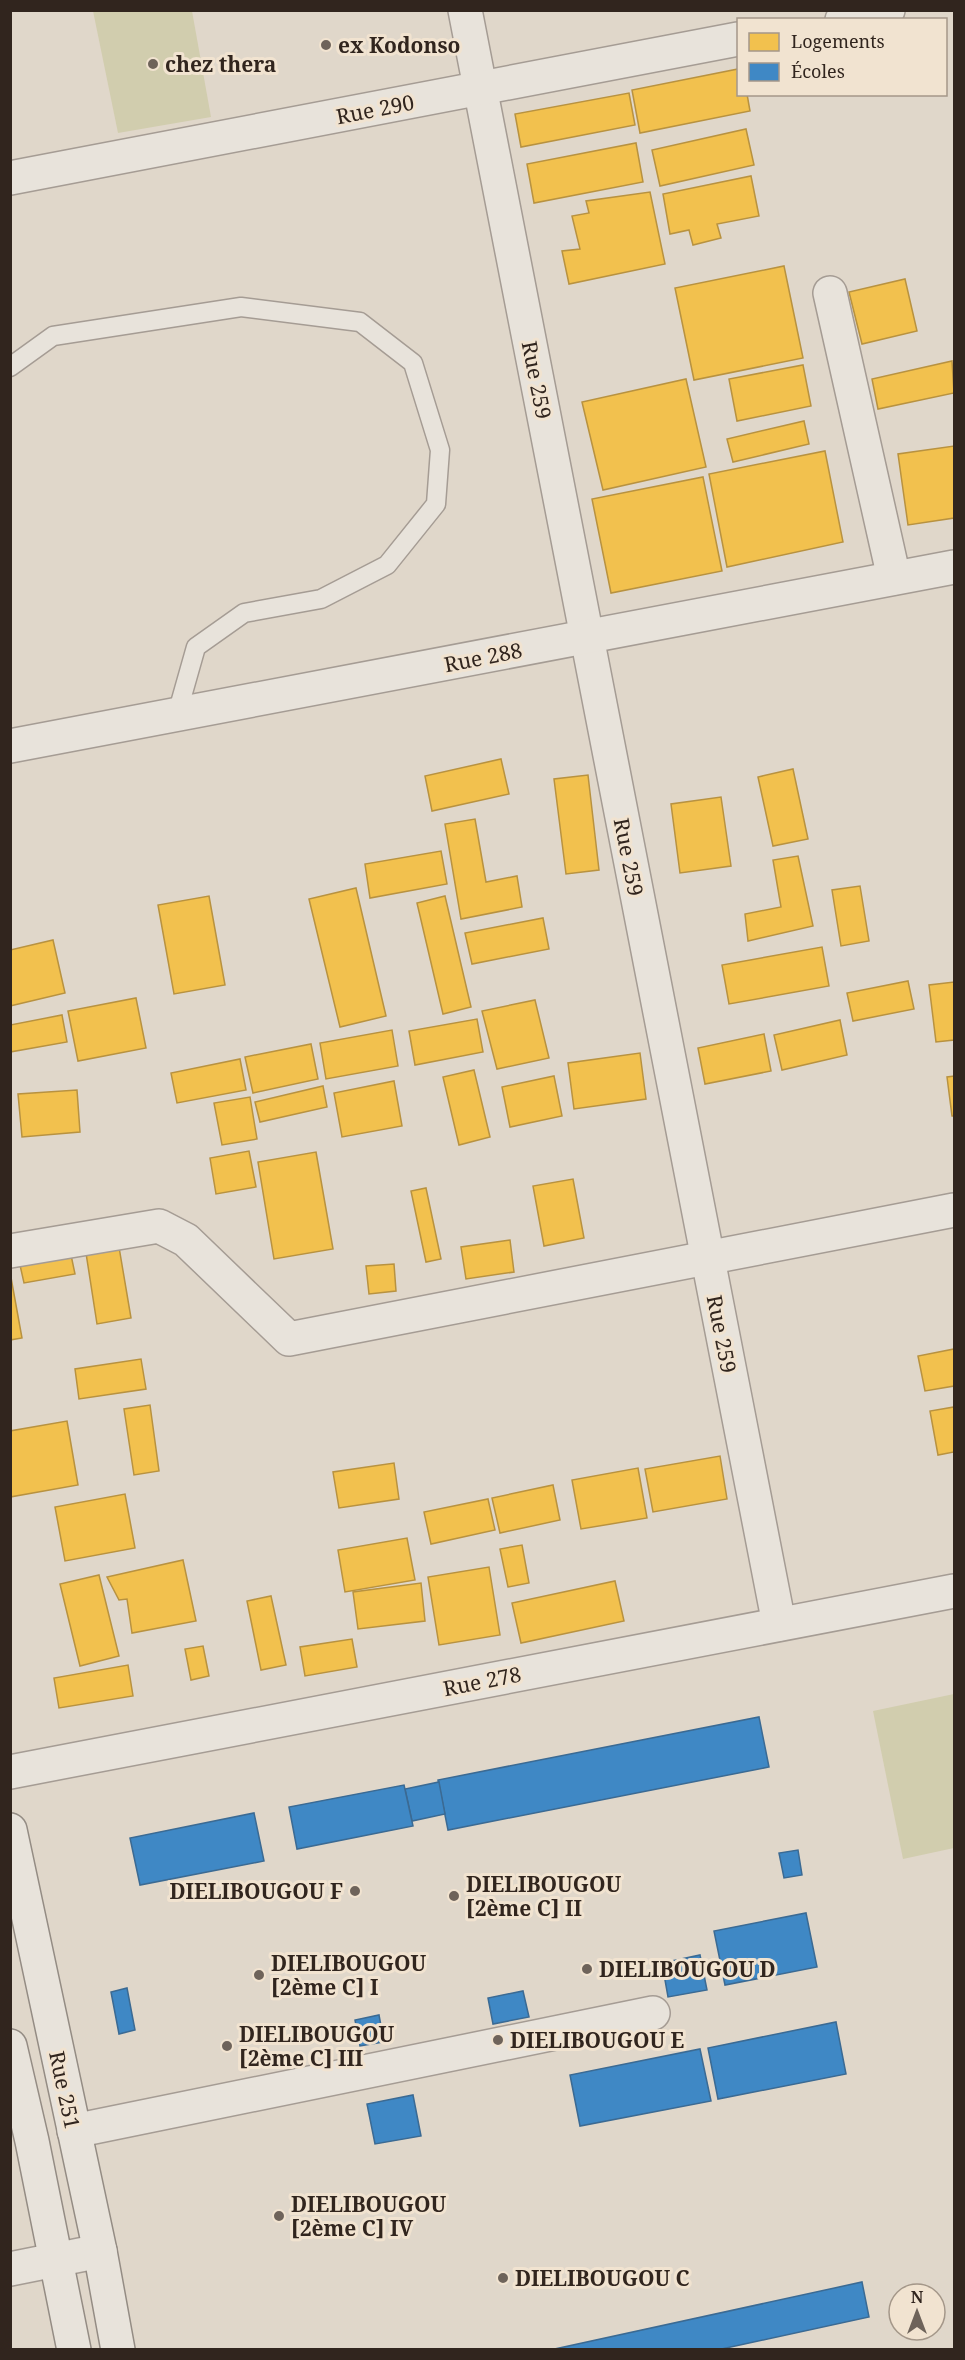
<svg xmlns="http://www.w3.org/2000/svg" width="965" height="2360" font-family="'Noto Serif',serif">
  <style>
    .green { fill: #d1cdae }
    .homes { fill: #f2c14e; stroke: #b89240; stroke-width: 1.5 }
    .schools { fill: #3f88c5; stroke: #3b6a93; stroke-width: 1.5 }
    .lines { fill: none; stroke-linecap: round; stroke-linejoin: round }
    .service-casing { stroke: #a59c94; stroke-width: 21 }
    .minor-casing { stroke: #a59c94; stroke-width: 36 }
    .secondary-casing { stroke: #948c84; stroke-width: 36 }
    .service { stroke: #e8e3db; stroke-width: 18 }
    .minor { stroke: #e8e3db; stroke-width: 33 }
    .secondary { stroke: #e8e3db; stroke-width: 33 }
    .poi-dot { fill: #6e635a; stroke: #f1e3d0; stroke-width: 2 }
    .labels { text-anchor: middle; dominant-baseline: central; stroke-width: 6; stroke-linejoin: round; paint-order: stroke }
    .poi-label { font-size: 21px; font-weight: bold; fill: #31251e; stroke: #f1e3d0; text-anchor: start }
    .street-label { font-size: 21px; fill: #31251e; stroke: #f1e3d0 }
  </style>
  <rect width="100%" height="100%" fill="#e0d7ca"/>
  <g class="green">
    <path d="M 93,11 L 192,11 L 211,117 L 118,133 Z"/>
    <path d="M 954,1694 L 954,1848 L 903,1859 L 873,1711 Z"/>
  </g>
  <g class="homes">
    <path d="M 738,69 L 738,94 L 747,94 L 750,111 L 640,133 L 632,90 Z"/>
    <path d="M 629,93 L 635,125 L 521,147 L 515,114 Z"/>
    <path d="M 746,129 L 754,165 L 660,186 L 652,150 Z"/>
    <path d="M 636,143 L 643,182 L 534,203 L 527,164 Z"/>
    <path d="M 751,176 L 759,216 L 717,224 L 721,238 L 693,245 L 689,230 L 670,234 L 663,194 Z"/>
    <path d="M 650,192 L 665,264 L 569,284 L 562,251 L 580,249 L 572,216 L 589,213 L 586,201 Z"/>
    <path d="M 784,266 L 803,358 L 694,380 L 675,288 Z"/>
    <path d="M 905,279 L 917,331 L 862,344 L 849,292 Z"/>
    <path d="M 952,361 L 954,393 L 878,409 L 872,379 Z"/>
    <path d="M 803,365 L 811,406 L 737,421 L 729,379 Z"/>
    <path d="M 686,379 L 706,467 L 603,490 L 582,402 Z"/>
    <path d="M 804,421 L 809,444 L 733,462 L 727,439 Z"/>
    <path d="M 954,446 L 954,518 L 908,525 L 898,454 Z"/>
    <path d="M 825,451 L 843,542 L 727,567 L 709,474 Z"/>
    <path d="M 703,477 L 722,571 L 611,593 L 592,499 Z"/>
    <path d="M 501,759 L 509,794 L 432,811 L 425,776 Z"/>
    <path d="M 793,769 L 808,839 L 773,846 L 758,777 Z"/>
    <path d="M 588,775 L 599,870 L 566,874 L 554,779 Z"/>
    <path d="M 721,797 L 731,866 L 680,873 L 671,804 Z"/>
    <path d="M 475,819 L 486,882 L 517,876 L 522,907 L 461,919 L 445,824 Z"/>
    <path d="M 441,851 L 447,884 L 370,898 L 365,864 Z"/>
    <path d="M 798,856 L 813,926 L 748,941 L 745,914 L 781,907 L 773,860 Z"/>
    <path d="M 860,886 L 869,941 L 841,946 L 832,890 Z"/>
    <path d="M 356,888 L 386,1016 L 340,1027 L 309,899 Z"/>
    <path d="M 209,896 L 225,985 L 174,994 L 158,905 Z"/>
    <path d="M 445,896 L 471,1007 L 443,1014 L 417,903 Z"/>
    <path d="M 543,918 L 549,949 L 472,964 L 465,933 Z"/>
    <path d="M 53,940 L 65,993 L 10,1006 L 10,950 Z"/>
    <path d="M 822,947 L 829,986 L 729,1004 L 722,965 Z"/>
    <path d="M 908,981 L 914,1009 L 853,1021 L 847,993 Z"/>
    <path d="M 954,982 L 954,1040 L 936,1042 L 929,985 Z"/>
    <path d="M 136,998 L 146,1048 L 78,1061 L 68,1011 Z"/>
    <path d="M 535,1000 L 549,1058 L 497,1069 L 482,1011 Z"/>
    <path d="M 62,1015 L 67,1042 L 10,1052 L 10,1025 Z"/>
    <path d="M 477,1019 L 483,1052 L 415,1065 L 409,1031 Z"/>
    <path d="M 840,1020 L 847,1055 L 782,1070 L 774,1035 Z"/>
    <path d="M 392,1030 L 398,1066 L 326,1079 L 320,1043 Z"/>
    <path d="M 764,1034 L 771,1071 L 705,1084 L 698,1048 Z"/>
    <path d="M 311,1044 L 318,1079 L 253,1093 L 245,1057 Z"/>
    <path d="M 640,1053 L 646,1099 L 574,1109 L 568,1063 Z"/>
    <path d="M 240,1059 L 246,1090 L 177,1103 L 171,1073 Z"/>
    <path d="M 474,1070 L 490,1137 L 459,1145 L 443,1077 Z"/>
    <path d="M 554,1076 L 562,1116 L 510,1127 L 502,1087 Z"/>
    <path d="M 954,1076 L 954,1116 L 952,1116 L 947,1077 Z"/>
    <path d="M 394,1081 L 402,1126 L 342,1137 L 334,1093 Z"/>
    <path d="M 323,1086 L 327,1107 L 260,1122 L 255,1102 Z"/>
    <path d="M 77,1090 L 80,1132 L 22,1137 L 18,1094 Z"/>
    <path d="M 250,1097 L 257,1139 L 222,1145 L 214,1103 Z"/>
    <path d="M 249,1151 L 256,1187 L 216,1194 L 210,1158 Z"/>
    <path d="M 316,1152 L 333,1249 L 274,1259 L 258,1162 Z"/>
    <path d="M 573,1179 L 584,1238 L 544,1246 L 533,1186 Z"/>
    <path d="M 426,1188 L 441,1259 L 426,1262 L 411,1191 Z"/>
    <path d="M 510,1240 L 514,1272 L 466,1279 L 461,1247 Z"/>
    <path d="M 119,1247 L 131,1318 L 97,1324 L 86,1253 Z"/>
    <path d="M 71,1255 L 75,1274 L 24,1283 L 20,1265 Z"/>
    <path d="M 394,1264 L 396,1291 L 369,1294 L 366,1266 Z"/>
    <path d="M 10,1272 L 22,1338 L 10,1340 Z"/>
    <path d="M 954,1349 L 954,1386 L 925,1391 L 918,1356 Z"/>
    <path d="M 141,1359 L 146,1389 L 79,1399 L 75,1369 Z"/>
    <path d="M 150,1405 L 159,1471 L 134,1475 L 124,1409 Z"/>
    <path d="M 954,1407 L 954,1452 L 938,1455 L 930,1411 Z"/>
    <path d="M 67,1421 L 78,1485 L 10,1497 L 10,1431 Z"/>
    <path d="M 720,1456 L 727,1499 L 653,1512 L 645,1469 Z"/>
    <path d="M 394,1463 L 399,1499 L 339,1508 L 333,1472 Z"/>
    <path d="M 638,1468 L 647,1518 L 581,1529 L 572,1480 Z"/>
    <path d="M 553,1485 L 560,1520 L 500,1533 L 492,1498 Z"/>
    <path d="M 125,1494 L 135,1548 L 65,1561 L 55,1507 Z"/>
    <path d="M 488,1499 L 495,1530 L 431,1544 L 424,1512 Z"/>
    <path d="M 407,1538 L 415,1580 L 345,1592 L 338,1550 Z"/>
    <path d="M 522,1545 L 529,1583 L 508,1587 L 500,1549 Z"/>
    <path d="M 183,1560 L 196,1621 L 132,1633 L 127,1599 L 119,1600 L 107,1577 Z"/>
    <path d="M 489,1567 L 500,1635 L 439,1645 L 428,1577 Z"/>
    <path d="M 99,1575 L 119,1656 L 80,1666 L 60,1584 Z"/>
    <path d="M 615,1581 L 624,1621 L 521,1643 L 512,1603 Z"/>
    <path d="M 421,1583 L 425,1621 L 358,1629 L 353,1592 Z"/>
    <path d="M 271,1596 L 286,1665 L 261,1670 L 247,1601 Z"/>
    <path d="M 352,1639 L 357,1667 L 305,1676 L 300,1647 Z"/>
    <path d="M 203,1646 L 209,1676 L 191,1680 L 185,1649 Z"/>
    <path d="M 128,1665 L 133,1696 L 59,1708 L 54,1678 Z"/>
  </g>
  <g class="schools">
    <path d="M 759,1717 L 769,1767 L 448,1830 L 438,1780 Z"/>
    <path d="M 439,1782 L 445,1814 L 412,1821 L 405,1789 Z"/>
    <path d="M 404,1785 L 413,1826 L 297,1849 L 289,1807 Z"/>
    <path d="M 254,1813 L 264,1861 L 140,1885 L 130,1838 Z"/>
    <path d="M 798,1850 L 802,1875 L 784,1878 L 779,1853 Z"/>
    <path d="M 806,1913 L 817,1967 L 725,1985 L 714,1931 Z"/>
    <path d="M 700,1955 L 707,1990 L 668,1997 L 662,1963 Z"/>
    <path d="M 127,1988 L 135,2030 L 119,2034 L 111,1992 Z"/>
    <path d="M 523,1991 L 529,2017 L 493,2024 L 488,1998 Z"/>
    <path d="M 379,2015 L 384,2042 L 360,2046 L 355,2020 Z"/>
    <path d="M 836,2022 L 846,2074 L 718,2099 L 708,2048 Z"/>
    <path d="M 700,2049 L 711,2101 L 580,2126 L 570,2075 Z"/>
    <path d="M 413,2095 L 421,2136 L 375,2144 L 367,2104 Z"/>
    <path d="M 862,2282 L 869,2317 L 717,2350 L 550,2350 Z"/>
  </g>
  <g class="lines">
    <defs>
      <path id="service" d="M 10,367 L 53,336 L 241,307 L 360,322 L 413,363 L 440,450 L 436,504 L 387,565 L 321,599 L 244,613 L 196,647 L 177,714"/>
      <g id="minor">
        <path d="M 465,10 L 779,1624"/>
        <path d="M 842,20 L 888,10"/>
        <path d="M 10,178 L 738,39"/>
        <path d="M 830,293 L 894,578"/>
        <path d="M 10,746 L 954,567"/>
        <path d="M 10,1251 L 159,1226 L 186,1240 L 289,1339 L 954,1210"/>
        <path d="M 10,1772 L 954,1591"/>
        <path d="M 74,2131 L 653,2013"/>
        <path d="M 10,2269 L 100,2251"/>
      </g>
      <g id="secondary">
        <path d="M 10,1830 L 100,2251 L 118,2350"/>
        <path d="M 10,2046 L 32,2141 L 74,2350"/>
      </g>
    </defs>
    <use href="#service" class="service-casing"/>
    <use href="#minor" class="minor-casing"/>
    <use href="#secondary" class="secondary-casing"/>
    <use href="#service" class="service"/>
    <use href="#minor" class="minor"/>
    <use href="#secondary" class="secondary"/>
  </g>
  <g class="poi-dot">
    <circle cx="326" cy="45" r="6"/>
    <circle cx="153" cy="64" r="6"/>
    <circle cx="355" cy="1891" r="6"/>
    <circle cx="454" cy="1896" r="6"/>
    <circle cx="587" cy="1969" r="6"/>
    <circle cx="259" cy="1975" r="6"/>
    <circle cx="498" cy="2040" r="6"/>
    <circle cx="227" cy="2046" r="6"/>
    <circle cx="279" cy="2216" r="6"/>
    <circle cx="503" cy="2278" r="6"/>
  </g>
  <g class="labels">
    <g class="poi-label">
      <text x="338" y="45">ex Kodonso</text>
      <text x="165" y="64">chez thera</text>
      <text x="466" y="1884">DIELIBOUGOU<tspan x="466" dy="24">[2ème C] II</tspan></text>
      <text x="343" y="1891" text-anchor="end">DIELIBOUGOU F</text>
      <text x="271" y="1963">DIELIBOUGOU<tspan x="271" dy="24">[2ème C] I</tspan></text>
      <text x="599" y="1969">DIELIBOUGOU D</text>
      <text x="239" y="2034">DIELIBOUGOU<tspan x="239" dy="24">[2ème C] III</tspan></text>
      <text x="510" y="2040">DIELIBOUGOU E</text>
      <text x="291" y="2204">DIELIBOUGOU<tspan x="291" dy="24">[2ème C] IV</tspan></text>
      <text x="515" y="2278">DIELIBOUGOU C</text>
    </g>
    <g class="street-label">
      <text transform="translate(375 109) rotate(-11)">Rue 290</text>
      <text transform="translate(537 380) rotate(79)">Rue 259</text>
      <text transform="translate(483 657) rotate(-11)">Rue 288</text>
      <text transform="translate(629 857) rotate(79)">Rue 259</text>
      <text transform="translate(722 1334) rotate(79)">Rue 259</text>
      <text transform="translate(482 1681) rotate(-11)">Rue 278</text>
      <text transform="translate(65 2090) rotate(78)">Rue 251</text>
    </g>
  </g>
  <rect width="965" height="2360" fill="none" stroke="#31251e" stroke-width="24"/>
  <rect x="737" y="18" width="210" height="78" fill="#f1e3d0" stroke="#a49789" stroke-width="1.5"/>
  <rect x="749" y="33" width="30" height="18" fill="#f2c14e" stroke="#a49789" stroke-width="1.5"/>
  <text x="791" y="48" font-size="18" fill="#31251e">Logements</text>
  <rect x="749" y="63" width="30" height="18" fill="#3f88c5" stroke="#a49789" stroke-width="1.5"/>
  <text x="791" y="78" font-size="18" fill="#31251e">Écoles</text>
  <g transform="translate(917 2312)"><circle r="28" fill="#f1e3d0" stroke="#a49789" stroke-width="1.5"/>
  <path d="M0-4.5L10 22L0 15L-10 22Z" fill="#6e635a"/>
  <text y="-9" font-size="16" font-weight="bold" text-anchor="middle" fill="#31251e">N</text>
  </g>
</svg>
